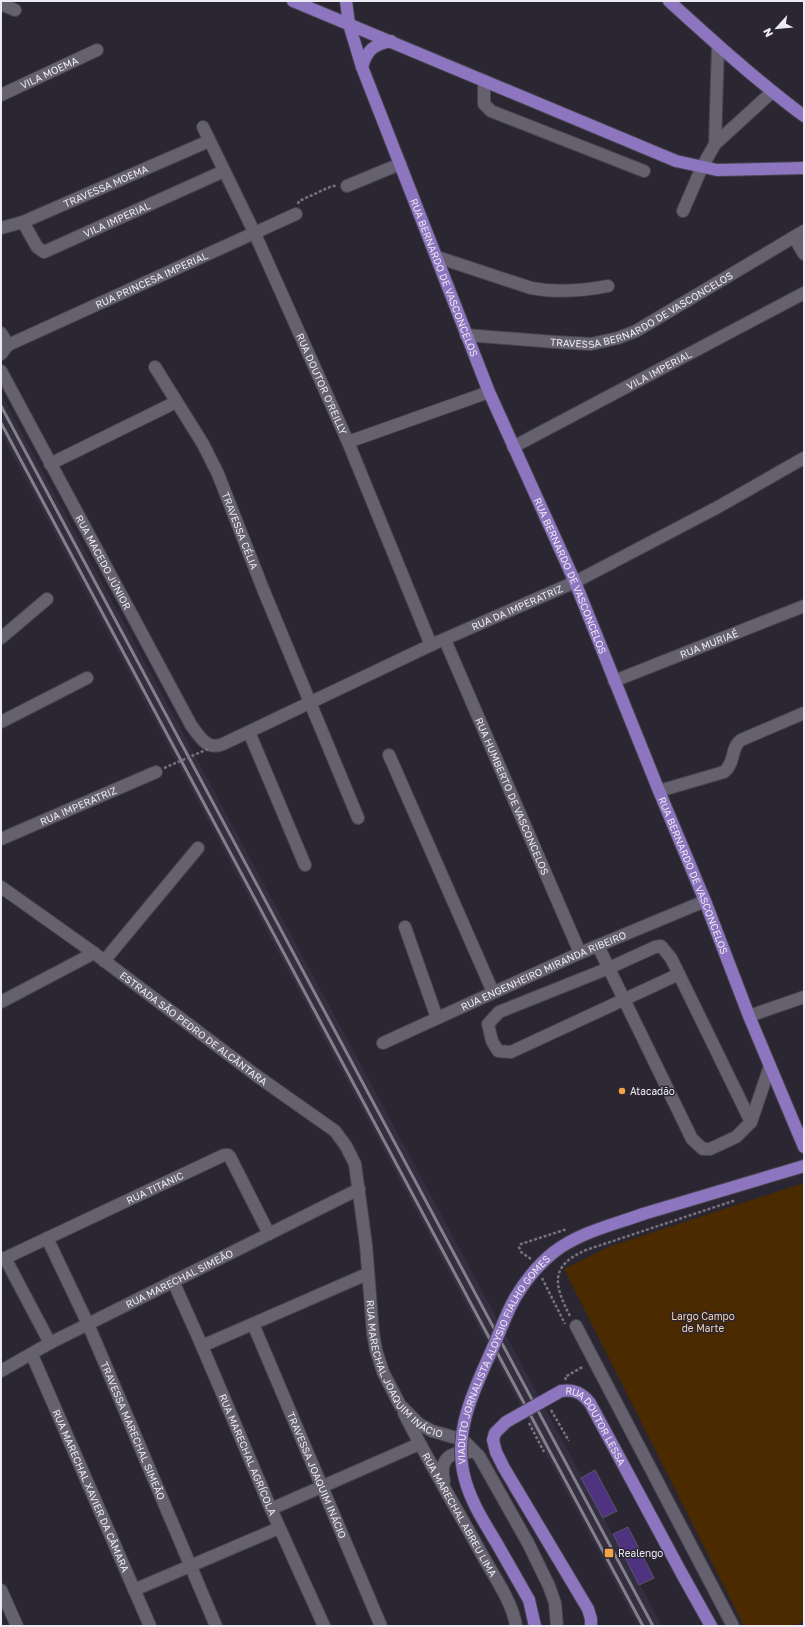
<svg xmlns="http://www.w3.org/2000/svg" width="805" height="1627" font-family="'Golos Text',sans-serif">
  <style>
    .built { fill: #332e40 }
    .green { fill: #4b2a00 }
    .building { fill: #4f3280; stroke: #5a5764 }
    .lines { fill: none; stroke-linecap: round; stroke-linejoin: round }
    .minor-casing { stroke: #46444e; stroke-width: 14 }
    .major-casing { stroke: #46444e; stroke-width: 14 }
    .path { stroke: #76737d; stroke-width: 2.5; stroke-dasharray: 3 2; stroke-linecap: butt }
    .minor { stroke: #65616f; stroke-width: 12 }
    .major { stroke: #8e75bf; stroke-width: 12 }
    .rail { stroke: #83808a; stroke-width: 3 }
    .major-bridge-casing { stroke: #46444e; stroke-width: 14; stroke-linecap: butt }
    .path-bridge { stroke: #76737d; stroke-width: 2.5; stroke-dasharray: 3 2; stroke-linecap: butt }
    .major-bridge { stroke: #8e75bf; stroke-width: 12 }
    .poi-dot { fill: #f5a346; stroke: #2a2632; stroke-width: 1.5 }
    .labels { text-anchor: middle; dominant-baseline: central; stroke-width: 3; stroke-linejoin: round; paint-order: stroke }
    .street-label { font-size: 10px; fill: #eceaf2; stroke: #2a2632 }
    .poi-label { font-size: 10px; fill: #eceaf2; stroke: #2a2632; text-anchor: start }
    .park-label { font-size: 10px; fill: #f7d2ae; stroke: #2a2632 }
  </style>
  <rect width="100%" height="100%" fill="#2a2632"/>
  <path class="built" d="M 1,394 L 662,1626 L 638,1626 L 1,433 Z"/>
  <path class="green" d="M 804,1183 L 804,1621 L 793,1626 L 744,1626 L 564,1269 L 608,1247 Z"/>
  <g class="building">
    <path d="M 595,1470 L 617,1511 L 603,1518 L 581,1478 Z"/>
    <path d="M 628,1527 L 654,1578 L 639,1585 L 613,1534 Z"/>
  </g>
  <g class="lines">
    <defs>
      <g id="minor">
        <path d="M 1,4 L 15,10"/>
        <path d="M 484,81 L 484,104 L 491,111 L 644,171"/>
        <path id="s1" d="M 1,95 L 97,50"/>
        <path id="s2" d="M 203,127 L 255,234 L 348,442 L 431,645"/>
        <path d="M 715,144 L 718,46"/>
        <path d="M 347,186 L 400,164"/>
        <path d="M 683,211 L 702,167 L 715,144 L 772,92"/>
        <path id="s3" d="M 23,222 L 37,247 L 44,252 L 224,171"/>
        <path id="s4" d="M 1,228 L 23,222 L 209,141"/>
        <path d="M 794,237 L 804,254"/>
        <path d="M 437,257 L 531,288 C 557,293 582,291 608,286"/>
        <path d="M 1,333 L 8,345"/>
        <path id="s5" d="M 466,335 L 555,342 L 591,344 L 618,338 L 636,331 L 804,231"/>
        <path id="s6" d="M 1,354 L 8,345 L 296,214"/>
        <path id="s7" d="M 155,367 L 203,444 L 218,474 L 263,589 L 358,818"/>
        <path id="s8" d="M 1,371 L 191,725 C 199,736 207,751 223,744 L 431,645 L 575,582 L 718,507 L 804,458"/>
        <path d="M 348,442 L 489,392"/>
        <path id="s9" d="M 513,447 L 804,293"/>
        <path d="M 50,464 L 176,402"/>
        <path d="M 1,638 L 47,599"/>
        <path id="s10" d="M 445,640 L 580,953"/>
        <path id="s11" d="M 614,681 L 804,606"/>
        <path d="M 1,722 L 87,678"/>
        <path d="M 249,732 L 305,865"/>
        <path d="M 389,755 L 493,992"/>
        <path d="M 659,791 L 724,772 C 736,762 730,748 741,740 L 804,713"/>
        <path id="s12" d="M 1,839 L 156,772"/>
        <path id="s13" d="M 1,887 L 94,953 L 257,1076 L 335,1131 L 346,1146 L 355,1164 L 366,1245 L 373,1333 L 376,1350 L 383,1372 L 400,1405 L 419,1424 L 432,1431 L 460,1439 L 466,1443 L 479,1456 L 528,1543 L 549,1586 L 555,1603 L 557,1626"/>
        <path d="M 405,927 L 437,1018"/>
        <path d="M 598,946 L 692,1139 L 703,1149 L 710,1149 L 736,1137 L 751,1122 L 770,1066"/>
        <path d="M 104,961 L 198,848"/>
        <path d="M 679,974 L 511,1052 L 498,1051 L 492,1041 L 488,1024 L 499,1012 L 609,968 L 655,947 L 661,946 L 671,958 L 751,1122"/>
        <path d="M 1,1002 L 94,953"/>
        <path d="M 749,1016 L 804,997"/>
        <path id="s14" d="M 383,1043 L 580,953 L 705,901"/>
        <path id="s15" d="M 47,1238 L 88,1324 L 216,1626"/>
        <path d="M 5,1258 L 50,1343"/>
        <path id="s16" d="M 1,1260 L 224,1155 L 228,1155 L 230,1157 L 269,1234"/>
        <path id="s17" d="M 173,1281 L 202,1346 L 271,1509 L 324,1626"/>
        <path id="s18" d="M 253,1324 L 381,1626"/>
        <path d="M 576,1326 L 733,1626"/>
        <path d="M 202,1346 L 367,1274"/>
        <path id="s19" d="M 32,1355 L 150,1626"/>
        <path id="s20" d="M 1,1371 L 50,1343 L 359,1189"/>
        <path id="s21" d="M 404,1413 C 429,1463 458,1511 485,1560 C 496,1579 513,1604 516,1626"/>
        <path d="M 444,1481 C 439,1460 449,1451 470,1452"/>
        <path d="M 271,1509 L 419,1444"/>
        <path d="M 1,1590 L 17,1626"/>
        <path d="M 134,1590 L 279,1528"/>
      </g>
      <g id="major">
        <path d="M 293,1 L 676,161 L 717,170 L 804,168"/>
        <path id="s22" d="M 346,1 L 349,24 L 362,67 L 489,392 L 575,582 L 659,791 L 705,901 L 749,1016 L 804,1147"/>
        <path d="M 669,1 C 713,41 757,81 804,116"/>
        <path d="M 362,67 C 367,50 373,45 391,41"/>
        <path d="M 643,1214 L 804,1166"/>
        <path d="M 682,1574 L 711,1626"/>
        <path d="M 529,1600 L 535,1626"/>
        <path d="M 588,1609 L 591,1619 L 591,1626"/>
      </g>
    </defs>
    <use href="#minor" class="minor-casing"/>
    <use href="#major" class="major-casing"/>
    <g class="path">
      <path d="M 298,204 L 299,201 L 332,186 L 336,186"/>
      <path d="M 531,1259 L 521,1252 L 519,1247 L 521,1244 L 567,1229"/>
      <path d="M 542,1278 L 565,1324"/>
      <path d="M 570,1316 C 554,1285 549,1266 586,1250 L 736,1200"/>
      <path d="M 566,1380 L 565,1377 L 584,1366"/>
      <path d="M 551,1410 L 569,1441"/>
      <path d="M 529,1423 L 544,1452"/>
    </g>
    <use href="#minor" class="minor"/>
    <use href="#major" class="major"/>
    <g class="rail">
      <path d="M 1,406 L 653,1626"/>
      <path d="M 1,423 L 643,1626"/>
    </g>
    <defs>
      <g id="major-bridge">
        <path id="s23" d="M 529,1600 C 518,1581 507,1561 496,1542 C 482,1519 468,1497 463,1471 C 454,1427 477,1384 494,1345 C 501,1329 507,1312 515,1298 C 525,1281 539,1264 554,1252 C 580,1232 613,1225 643,1214"/>
        <path id="s24" d="M 588,1609 L 504,1468 L 496,1452 L 493,1440 L 495,1433 L 506,1422 L 561,1391 C 574,1389 582,1393 590,1403 L 682,1574"/>
      </g>
    </defs>
    <use href="#major-bridge" class="major-bridge-casing"/>
    <path class="path-bridge" d="M 164,768 L 208,749"/>
    <use href="#major-bridge" class="major-bridge"/>
  </g>
  <g class="poi-dot">
    <circle cx="622" cy="1091" r="4"/>
    <rect x="604" y="1548" width="10" height="10" rx="2"/>
  </g>
  <g class="labels">
    <g class="street-label">
      <text stroke="none"><textPath href="#s1" startOffset="53">VILA MOEMA</textPath></text>
      <text stroke="none"><textPath href="#s4" startOffset="113">TRAVESSA MOEMA</textPath></text>
      <text stroke="none"><textPath href="#s3" startOffset="117">VILA IMPERIAL</textPath></text>
      <text stroke="none"><textPath href="#s22" startOffset="294">RUA BERNARDO DE VASCONCELOS</textPath></text>
      <text stroke="none"><textPath href="#s6" startOffset="169">RUA PRINCESA IMPERIAL</textPath></text>
      <text stroke="none"><textPath href="#s5" startOffset="184">TRAVESSA BERNARDO DE VASCONCELOS</textPath></text>
      <text stroke="none"><textPath href="#s9" startOffset="165">VILA IMPERIAL</textPath></text>
      <text stroke="none"><textPath href="#s2" startOffset="283">RUA DOUTOR O'REILLY</textPath></text>
      <text stroke="none"><textPath href="#s7" startOffset="185">TRAVESSA CÉLIA</textPath></text>
      <text stroke="none"><textPath href="#s8" startOffset="217">RUA MACEDO JÚNIOR</textPath></text>
      <text stroke="none"><textPath href="#s22" startOffset="618">RUA BERNARDO DE VASCONCELOS</textPath></text>
      <text stroke="none"><textPath href="#s8" startOffset="767">RUA DA IMPERATRIZ</textPath></text>
      <text stroke="none"><textPath href="#s11" startOffset="102">RUA MURIAÉ</textPath></text>
      <text stroke="none"><textPath href="#s10" startOffset="170">RUA HUMBERTO DE VASCONCELOS</textPath></text>
      <text stroke="none"><textPath href="#s12" startOffset="84">RUA IMPERATRIZ</textPath></text>
      <text stroke="none"><textPath href="#s22" startOffset="942">RUA BERNARDO DE VASCONCELOS</textPath></text>
      <text stroke="none"><textPath href="#s14" startOffset="176">RUA ENGENHEIRO MIRANDA RIBEIRO</textPath></text>
      <text stroke="none"><textPath href="#s13" startOffset="239">ESTRADA SÃO PEDRO DE ALCÂNTARA</textPath></text>
      <text stroke="none"><textPath href="#s16" startOffset="170">RUA TITANIC</textPath></text>
      <text stroke="none"><textPath href="#s20" startOffset="201">RUA MARECHAL SIMEÃO</textPath></text>
      <text stroke="none"><textPath href="#s23" startOffset="267">VIADUTO JORNALISTA ALOYSIO FIALHO GOMES</textPath></text>
      <text stroke="none"><textPath href="#s13" startOffset="671">RUA MARECHAL JOAQUIM INÁCIO</textPath></text>
      <text stroke="none"><textPath href="#s24" startOffset="334">RUA DOUTOR LESSA</textPath></text>
      <text stroke="none"><textPath href="#s15" startOffset="211">TRAVESSA MARECHAL SIMEÃO</textPath></text>
      <text stroke="none"><textPath href="#s17" startOffset="189">RUA MARECHAL AGRÍCOLA</textPath></text>
      <text stroke="none"><textPath href="#s18" startOffset="164">TRAVESSA JOAQUIM INÁCIO</textPath></text>
      <text stroke="none"><textPath href="#s19" startOffset="148">RUA MARECHAL XAVIER DA CÂMARA</textPath></text>
      <text stroke="none"><textPath href="#s21" startOffset="116">RUA MARECHAL ABREU LIMA</textPath></text>
    </g>
    <g class="poi-label">
      <text x="630" y="1091">Atacadão</text>
      <text x="618" y="1553">Realengo</text>
    </g>
    <g class="park-label">
      <text x="703" y="1316">Largo Campo<tspan x="703" dy="12">de Marte</tspan></text>
    </g>
  </g>
  <rect width="805" height="1627" fill="none" stroke="#eceaf2" stroke-width="4"/>
  <g transform="translate(777 28) rotate(243)" stroke="#2a2632" stroke-width="3" paint-order="stroke">
  <path d="M0-3L7 15L0 10L-7 15Z" fill="#eceaf2"/>
  <text y="-6" font-size="11" font-weight="bold" text-anchor="middle" fill="#eceaf2">N</text>
  </g>
</svg>
